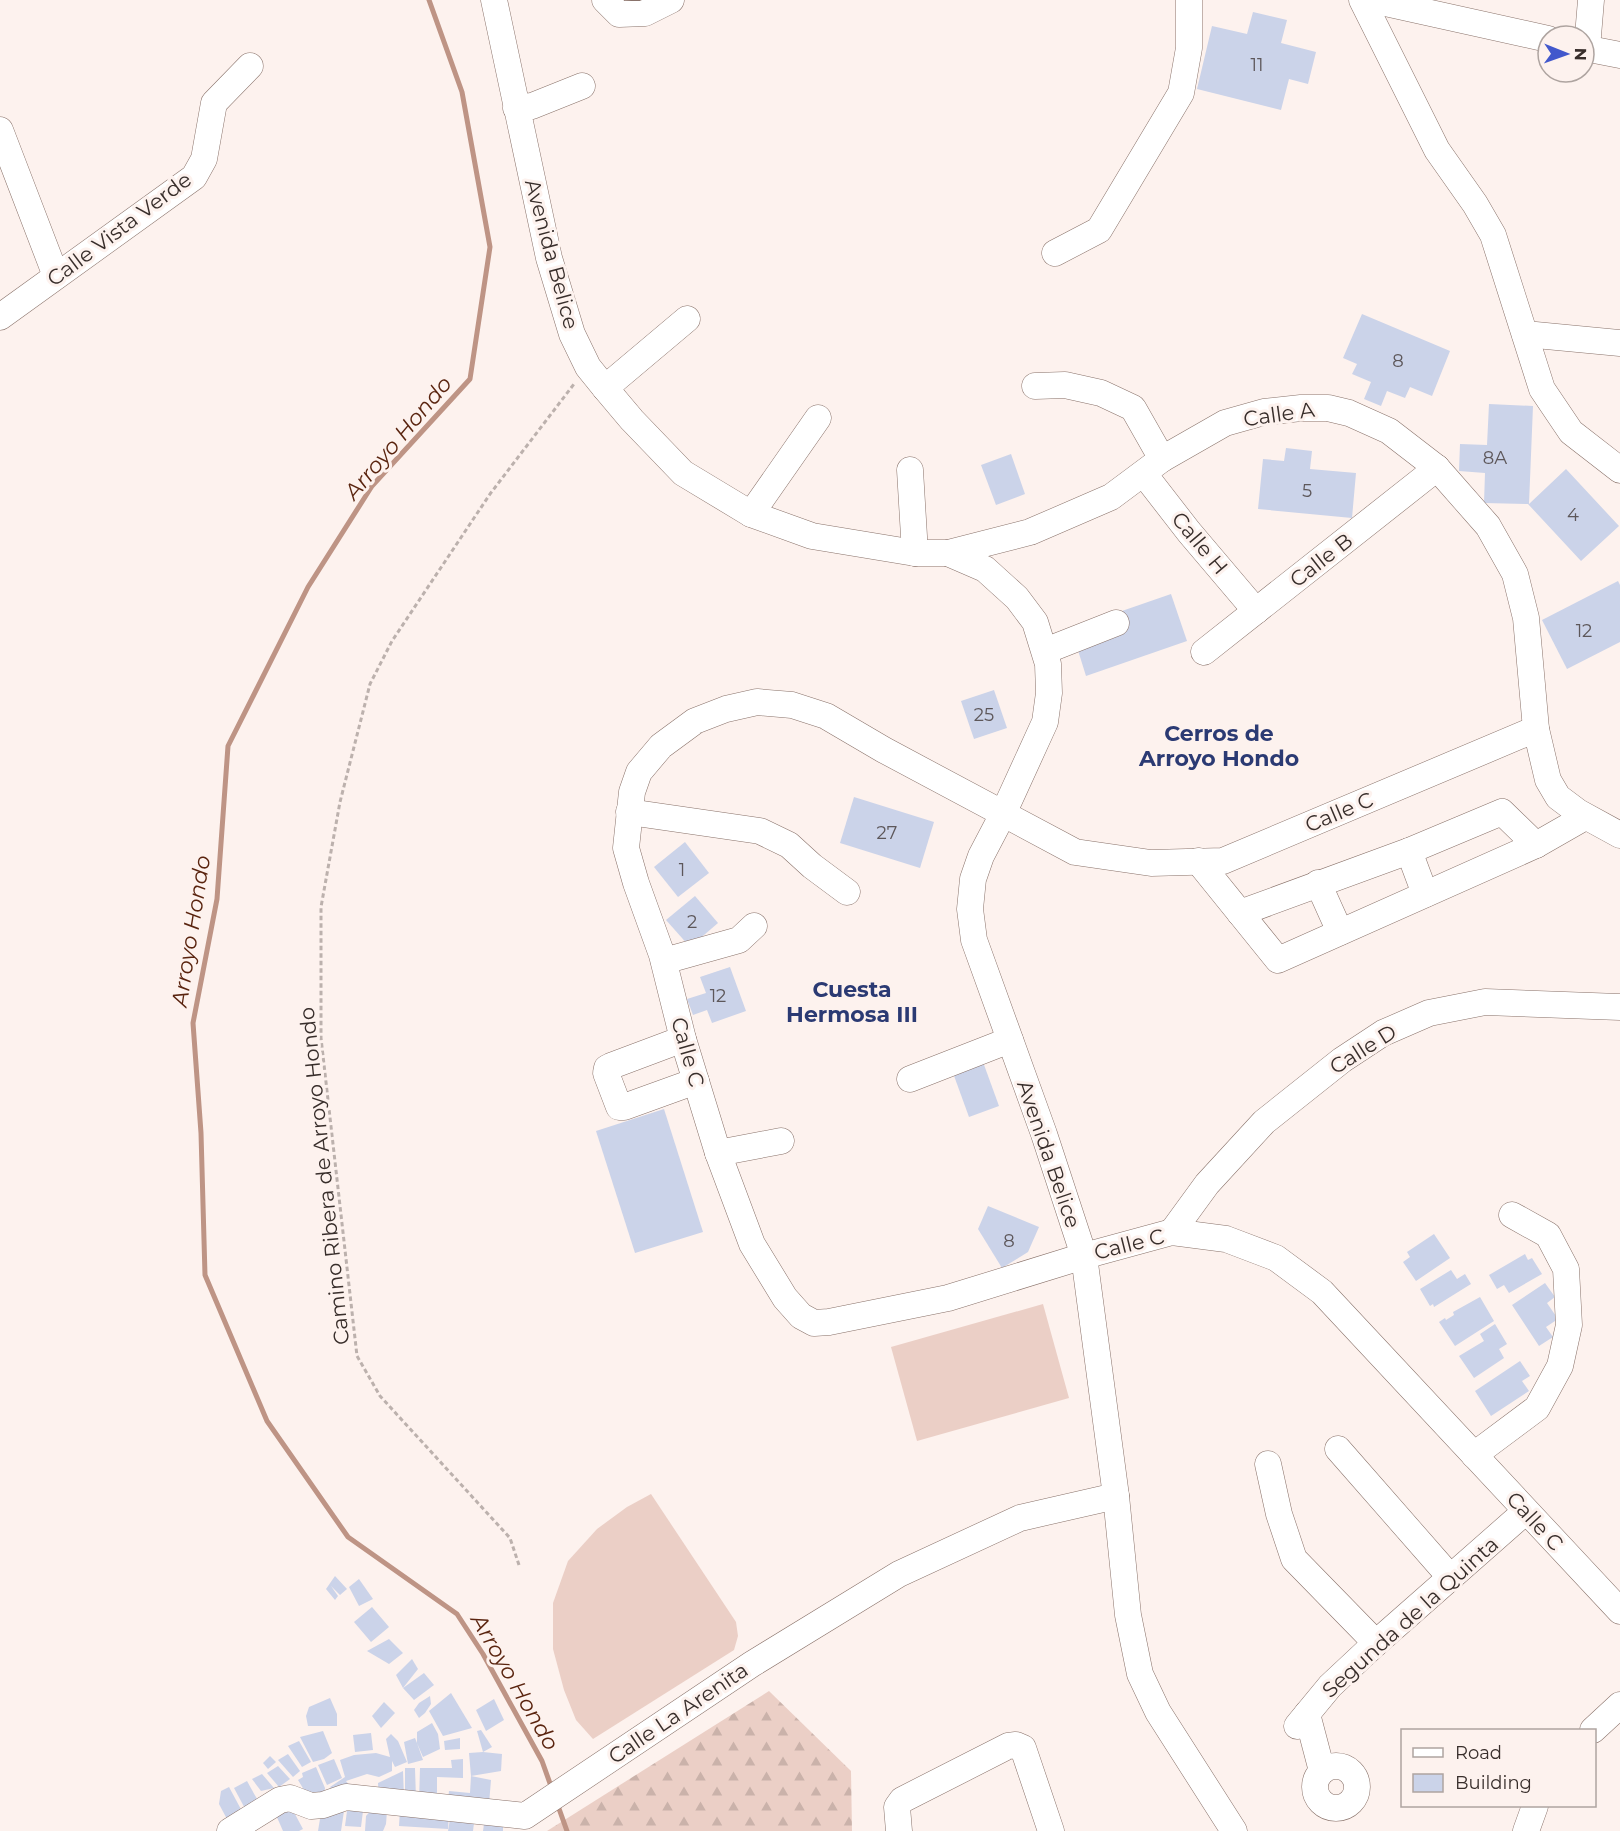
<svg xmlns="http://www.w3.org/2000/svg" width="1620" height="1831" font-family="Montserrat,sans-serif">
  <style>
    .forest { fill: url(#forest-firs) }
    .garden { fill: #ebcfc6 }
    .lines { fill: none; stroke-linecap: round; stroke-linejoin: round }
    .stream { stroke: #be9485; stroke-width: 5 }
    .building { fill: #cbd3e9 }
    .minor-casing { stroke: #89726a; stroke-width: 27 }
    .path { stroke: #bcb1ad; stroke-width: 3; stroke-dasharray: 4.5 3; stroke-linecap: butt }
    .minor { stroke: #fff; stroke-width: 26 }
    .labels { text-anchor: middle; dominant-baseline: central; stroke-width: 6; stroke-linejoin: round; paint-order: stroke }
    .number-label { font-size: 18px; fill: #5d575a }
    .street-label { font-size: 21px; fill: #382e2b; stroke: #fdf2ee }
    .water-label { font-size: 22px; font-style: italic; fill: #5a240f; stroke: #fdf2ee }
    .neighbourhood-label { font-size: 22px; font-weight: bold; fill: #2b3a73; stroke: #fdf2ee }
  </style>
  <defs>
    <pattern id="forest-firs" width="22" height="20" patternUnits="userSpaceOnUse" patternTransform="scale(1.5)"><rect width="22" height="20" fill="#ebcfc6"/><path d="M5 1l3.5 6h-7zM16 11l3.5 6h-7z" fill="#cab2aa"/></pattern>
  </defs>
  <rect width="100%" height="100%" fill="#fdf2ee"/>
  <path class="forest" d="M 769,1691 L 851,1771 L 852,1831 L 547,1831 Z"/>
  <g class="garden">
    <path d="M 1043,1304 L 1069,1398 L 917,1441 L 891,1347 Z"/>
    <path d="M 651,1494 L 736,1622 L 738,1636 L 734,1650 L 593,1739 L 576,1720 L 564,1690 L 553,1649 L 553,1603 L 568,1561 L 597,1529 L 627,1507 Z"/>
  </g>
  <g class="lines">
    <g class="stream">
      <path d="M 429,0 L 462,92 L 490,247 L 470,379 L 372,486 L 308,587 L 228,746 L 217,899 L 193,1023 L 201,1133 L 205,1275 L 267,1421 L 348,1537 L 457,1614 L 483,1654 L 542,1761 L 552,1789"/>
      <path d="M 557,1803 L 567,1831"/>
    </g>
  </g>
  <g class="building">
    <path d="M 1253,12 L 1287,20 L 1281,43 L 1316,52 L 1308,84 L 1289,79 L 1281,110 L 1197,89 L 1212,26 L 1247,34 Z"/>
    <path d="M 1362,314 L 1450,351 L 1432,396 L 1410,387 L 1405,398 L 1387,391 L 1381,406 L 1364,399 L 1371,382 L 1352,374 L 1357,364 L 1343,358 Z"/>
    <path d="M 1489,404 L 1533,406 L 1529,504 L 1566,469 L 1619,526 L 1581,561 L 1528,504 L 1484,503 L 1485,473 L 1459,471 L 1460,444 L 1487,445 Z"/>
    <path d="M 1286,448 L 1312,451 L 1310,469 L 1356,473 L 1352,518 L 1258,509 L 1263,459 L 1284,461 Z"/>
    <path d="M 1011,454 L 1025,494 L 996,505 L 981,465 Z"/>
    <path d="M 1618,581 L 1620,585 L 1620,642 L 1567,669 L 1542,620 Z"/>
    <path d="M 1171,594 L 1187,641 L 1086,676 L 1076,644 L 1119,612 Z"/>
    <path d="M 994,690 L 1007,728 L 974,739 L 961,701 Z"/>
    <path d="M 854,797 L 934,822 L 920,868 L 840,843 Z"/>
    <path d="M 685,842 L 709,873 L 678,897 L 654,867 Z"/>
    <path d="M 695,896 L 718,923 L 690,947 L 666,920 Z"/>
    <path d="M 730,967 L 746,1011 L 712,1023 L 707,1010 L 693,1015 L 687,999 L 706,993 L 700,977 Z"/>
    <path d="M 983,1062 L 999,1106 L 969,1117 L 953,1073 Z"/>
    <path d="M 664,1109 L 703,1232 L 635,1253 L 596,1131 Z"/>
    <path d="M 988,1206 L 1039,1227 L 1028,1252 L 1002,1268 L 978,1229 Z"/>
    <path d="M 1434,1234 L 1450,1258 L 1416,1281 L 1403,1262 L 1410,1257 L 1407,1252 Z"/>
    <path d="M 1525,1254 L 1528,1260 L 1532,1258 L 1542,1274 L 1509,1293 L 1504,1285 L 1497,1289 L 1489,1275 Z"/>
    <path d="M 1451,1270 L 1457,1279 L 1465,1274 L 1471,1284 L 1434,1307 L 1433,1304 L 1430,1306 L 1420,1289 Z"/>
    <path d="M 1545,1283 L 1555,1297 L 1547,1303 L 1558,1319 L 1546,1327 L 1553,1337 L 1539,1346 L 1512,1305 Z"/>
    <path d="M 1480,1297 L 1494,1321 L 1455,1346 L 1439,1322 L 1445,1318 L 1446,1320 L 1454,1315 L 1453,1312 Z"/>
    <path d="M 1495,1324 L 1507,1344 L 1499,1349 L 1504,1358 L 1474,1378 L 1459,1356 L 1484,1341 L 1480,1334 Z"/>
    <path d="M 1520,1361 L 1530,1376 L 1522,1381 L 1529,1391 L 1491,1416 L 1475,1391 Z"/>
    <path d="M 335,1576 L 347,1589 L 340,1595 L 331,1586 L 338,1596 L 335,1600 L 326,1589 Z"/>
    <path d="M 359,1579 L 373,1599 L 359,1606 L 349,1587 Z"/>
    <path d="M 372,1607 L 389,1627 L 371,1642 L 354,1622 Z"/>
    <path d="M 389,1639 L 403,1653 L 389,1664 L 367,1651 Z"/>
    <path d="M 412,1659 L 418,1669 L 403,1688 L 396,1675 Z"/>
    <path d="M 424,1673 L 434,1685 L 414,1700 L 403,1688 Z"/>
    <path d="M 451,1693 L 472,1728 L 443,1736 L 429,1711 Z"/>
    <path d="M 430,1696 L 431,1704 L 425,1713 L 419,1718 L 414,1710 L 419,1703 Z"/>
    <path d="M 330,1698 L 337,1714 L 337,1726 L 308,1726 L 306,1716 L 309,1707 Z"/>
    <path d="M 494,1699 L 504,1720 L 486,1731 L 476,1710 Z"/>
    <path d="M 384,1702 L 395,1713 L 381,1728 L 372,1716 Z"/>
    <path d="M 432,1723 L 438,1734 L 440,1749 L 423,1757 L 417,1743 L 423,1760 L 408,1764 L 404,1742 L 415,1738 L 417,1743 L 417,1732 Z"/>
    <path d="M 481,1730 L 492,1747 L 483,1752 L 477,1731 Z"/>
    <path d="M 323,1731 L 332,1753 L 324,1759 L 313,1762 L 300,1737 Z"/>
    <path d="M 371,1733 L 373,1750 L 355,1752 L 353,1735 Z"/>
    <path d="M 391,1734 L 398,1741 L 407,1762 L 395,1767 L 392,1761 L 392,1771 L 379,1777 L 367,1774 L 346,1781 L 349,1785 L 335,1795 L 330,1787 L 345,1777 L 340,1760 L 354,1755 L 376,1753 L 390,1757 L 386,1739 Z"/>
    <path d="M 460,1738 L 460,1749 L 445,1750 L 444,1741 Z"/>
    <path d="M 299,1741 L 311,1762 L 302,1767 L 288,1746 Z"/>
    <path d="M 483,1752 L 502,1754 L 501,1771 L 471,1776 L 469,1753 Z"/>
    <path d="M 288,1754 L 300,1771 L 293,1777 L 278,1760 Z"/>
    <path d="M 270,1756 L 276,1762 L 268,1769 L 263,1763 Z"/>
    <path d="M 334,1759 L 342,1778 L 327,1785 L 318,1765 Z"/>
    <path d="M 463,1759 L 463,1778 L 437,1777 L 437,1803 L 419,1802 L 420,1768 L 452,1768 L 451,1760 Z"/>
    <path d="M 278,1766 L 290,1779 L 279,1787 L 267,1773 Z"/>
    <path d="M 316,1767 L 325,1788 L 324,1796 L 312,1803 L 298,1780 L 303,1777 L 302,1773 Z"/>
    <path d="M 405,1768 L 415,1768 L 416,1800 L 405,1800 Z"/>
    <path d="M 403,1771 L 404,1798 L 379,1799 L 378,1783 Z"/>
    <path d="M 262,1774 L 274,1788 L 261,1791 L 252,1779 Z"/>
    <path d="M 471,1776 L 491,1780 L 489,1804 L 448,1800 L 449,1791 L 470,1793 Z"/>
    <path d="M 247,1781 L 262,1808 L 249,1816 L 234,1788 Z"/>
    <path d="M 229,1787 L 243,1813 L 228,1821 L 219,1804 L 221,1791 Z"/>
    <path d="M 289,1803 L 303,1829 L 299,1831 L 283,1831 L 272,1806 Z"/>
    <path d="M 322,1807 L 344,1811 L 341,1831 L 318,1831 Z"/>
    <path d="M 371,1810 L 387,1811 L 386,1824 L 383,1831 L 365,1831 L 366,1816 Z"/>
    <path d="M 400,1810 L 449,1813 L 448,1829 L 399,1826 Z"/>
    <path d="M 347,1811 L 363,1811 L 361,1827 L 345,1826 Z"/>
    <path d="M 450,1819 L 474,1823 L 473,1831 L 448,1831 Z"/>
    <path d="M 484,1824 L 503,1826 L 503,1831 L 483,1831 Z"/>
  </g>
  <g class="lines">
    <defs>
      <g id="minor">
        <path d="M 494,0 L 549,258 L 572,334 L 588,367 L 605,388 L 632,420 L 683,473 L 751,514 L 812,536 L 915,553 L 948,553 L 1030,532 L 1111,497 L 1162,459 L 1225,423 L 1264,412 L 1301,408 L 1328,408 L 1349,413 L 1389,431 L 1437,468 L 1488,526 L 1515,574 L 1526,618 L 1536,729 L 1548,780 L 1558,797 L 1578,812 L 1620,835"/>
        <path d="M 605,0 L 619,14 L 645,13 L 671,0"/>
        <path d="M 1362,0 L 1437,150 L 1475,204 L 1493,235 L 1542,389 L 1571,432 L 1620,470"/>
        <path d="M 1372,0 L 1548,39"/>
        <path d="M 1584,48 L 1620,55"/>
        <path d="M 1587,48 L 1591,0"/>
        <path d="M 516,108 L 532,106 L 582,86"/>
        <path d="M 0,130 L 56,276"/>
        <path d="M 1055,253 L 1099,230 L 1181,93 L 1189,48 L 1189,0"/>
        <path d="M 0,317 L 194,177 L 204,159 L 214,103 L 250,66"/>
        <path d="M 1525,334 L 1620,343"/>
        <path d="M 1035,386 L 1065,385 L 1101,393 L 1133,408 L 1162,459"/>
        <path d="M 605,388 L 687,319"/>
        <path d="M 910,470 L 915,553"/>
        <path d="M 1144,474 L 1189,532 L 1256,611"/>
        <path d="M 751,514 L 818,418"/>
        <path d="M 948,553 L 985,569 L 1017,598 L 1035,622 L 1048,664 L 1049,693 L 1045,722 L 1003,814 L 981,856 L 973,879 L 970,909 L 974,940 L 1044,1134 L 1084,1256 L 1116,1496 L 1128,1615 L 1140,1674 L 1158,1712 L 1234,1831"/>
        <path d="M 1045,651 L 1116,623"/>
        <path d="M 1204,652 L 1437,468"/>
        <path d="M 1536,729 L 1223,861 L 1151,863 L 1075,852 L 884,750 L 826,716 L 792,705 L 757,702 L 726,709 L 695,721 L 661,746 L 639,772 L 632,792 L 626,848 L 636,883 L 662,955 L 683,1039 L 718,1153 L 752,1244 L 785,1298 L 801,1316 L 814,1323 L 829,1322 L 948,1298 L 1084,1256 L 1172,1232 L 1226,1239 L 1276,1258 L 1322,1292 L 1620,1611"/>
        <path d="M 629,812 L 760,831 L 789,845 L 812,866 L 847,892"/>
        <path d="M 1409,851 L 1425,894"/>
        <path d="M 1198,861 L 1278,960 L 1536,845 L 1585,817"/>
        <path d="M 1318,883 L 1340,932"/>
        <path d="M 1240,913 L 1409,851 L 1502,812 L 1536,845"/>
        <path d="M 664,961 L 739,940 L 754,926"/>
        <path d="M 683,1039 L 611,1066 L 607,1068 L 606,1073 L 619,1107 L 624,1107 L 696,1081"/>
        <path d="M 910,1079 L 1010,1040"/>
        <path d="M 718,1153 L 781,1141"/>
        <path d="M 1172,1232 L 1207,1184 L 1264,1122 L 1342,1060 L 1383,1033 L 1429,1013 L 1485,1002 L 1620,1007"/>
        <path d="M 1338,1449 L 1451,1578"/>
        <path d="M 1474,1455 L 1537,1408 L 1560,1366 L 1569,1325 L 1566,1269 L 1548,1235 L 1512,1215"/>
        <path d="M 1268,1464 L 1279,1514 L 1294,1559 L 1376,1643"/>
        <path d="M 1307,1714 L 1322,1771"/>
        <path d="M 1297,1726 L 1330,1686 L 1376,1643 L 1526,1511"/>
        <path d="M 1593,1730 L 1620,1705"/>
        <circle cx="1336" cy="1787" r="21"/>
        <path d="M 230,1831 L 280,1800 L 290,1798 L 311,1806 L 323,1805 L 346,1797 L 525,1816 L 752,1664 L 899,1574 L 1020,1518 L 1116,1496"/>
        <path d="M 899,1831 L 897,1807 L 902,1800 L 1008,1746 L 1016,1745 L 1023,1748 L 1051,1831"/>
        <path d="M 1526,1831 L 1535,1806"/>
      </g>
    </defs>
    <use href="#minor" class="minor-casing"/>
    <path class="path" d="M 519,1565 L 510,1538 L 380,1396 L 357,1356 L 321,1038 L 321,907 L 340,802 L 370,684 L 392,641 L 490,494 L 574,384"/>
    <use href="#minor" class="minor"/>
  </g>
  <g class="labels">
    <g class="number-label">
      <text x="1257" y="65">11</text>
      <text x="1398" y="361">8</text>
      <text x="1495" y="458">8A</text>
      <text x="1307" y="491">5</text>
      <text x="1573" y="515">4</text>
      <text x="1584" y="631">12</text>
      <text x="984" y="715">25</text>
      <text x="887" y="833">27</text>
      <text x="682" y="870">1</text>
      <text x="692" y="922">2</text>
      <text x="718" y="996">12</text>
      <text x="1009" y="1241">8</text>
    </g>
    <g class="street-label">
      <text transform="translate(119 229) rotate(-37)">Calle Vista Verde</text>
      <text transform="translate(552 254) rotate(75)">Avenida Belice</text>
      <text transform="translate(1279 414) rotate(-8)">Calle A</text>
      <text transform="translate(1200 543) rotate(50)">Calle H</text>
      <text transform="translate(1321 560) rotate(-38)">Calle B</text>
      <text transform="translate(1339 812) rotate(-23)">Calle C</text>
      <text transform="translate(1363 1049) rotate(-32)">Calle D</text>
      <text transform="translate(688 1052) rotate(74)">Calle C</text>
      <text transform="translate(1049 1154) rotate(71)">Avenida Belice</text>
      <text transform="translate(324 1176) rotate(-96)">Camino Ribera de Arroyo Hondo</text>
      <text transform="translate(1129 1244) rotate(-14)">Calle C</text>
      <text transform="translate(1535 1521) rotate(47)">Calle C</text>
      <text transform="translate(1410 1617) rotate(-42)">Segunda de la Quinta</text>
      <text transform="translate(678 1713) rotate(-34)">Calle La Arenita</text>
    </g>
    <g class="water-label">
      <text transform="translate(398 438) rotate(-50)">Arroyo Hondo</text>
      <text transform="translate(191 931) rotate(-81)">Arroyo Hondo</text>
      <text transform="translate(515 1682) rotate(60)">Arroyo Hondo</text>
    </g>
    <g class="neighbourhood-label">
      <text x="1219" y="733">Cerros de<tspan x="1219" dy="25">Arroyo Hondo</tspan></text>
      <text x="852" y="989">Cuesta<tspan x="852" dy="25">Hermosa III</tspan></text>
    </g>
  </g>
  <rect x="1401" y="1729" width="195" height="78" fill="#fdf2ee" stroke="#aea4a0" stroke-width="1.5"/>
  <rect x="1413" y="1748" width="30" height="9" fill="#ffffff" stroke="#aea4a0" stroke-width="1.5"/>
  <text x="1455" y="1759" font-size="18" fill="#382e2b">Road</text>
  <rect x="1413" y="1774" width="30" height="18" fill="#cbd3e9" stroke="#aea4a0" stroke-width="1.5"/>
  <text x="1455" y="1789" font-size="18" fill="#382e2b">Building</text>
  <g transform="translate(1566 54) rotate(91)"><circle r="28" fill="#fdf2ee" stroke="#aea4a0" stroke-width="1.5"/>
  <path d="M0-4.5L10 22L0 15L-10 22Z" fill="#4258cc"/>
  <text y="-9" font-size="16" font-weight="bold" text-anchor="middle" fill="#382e2b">N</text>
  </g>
</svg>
